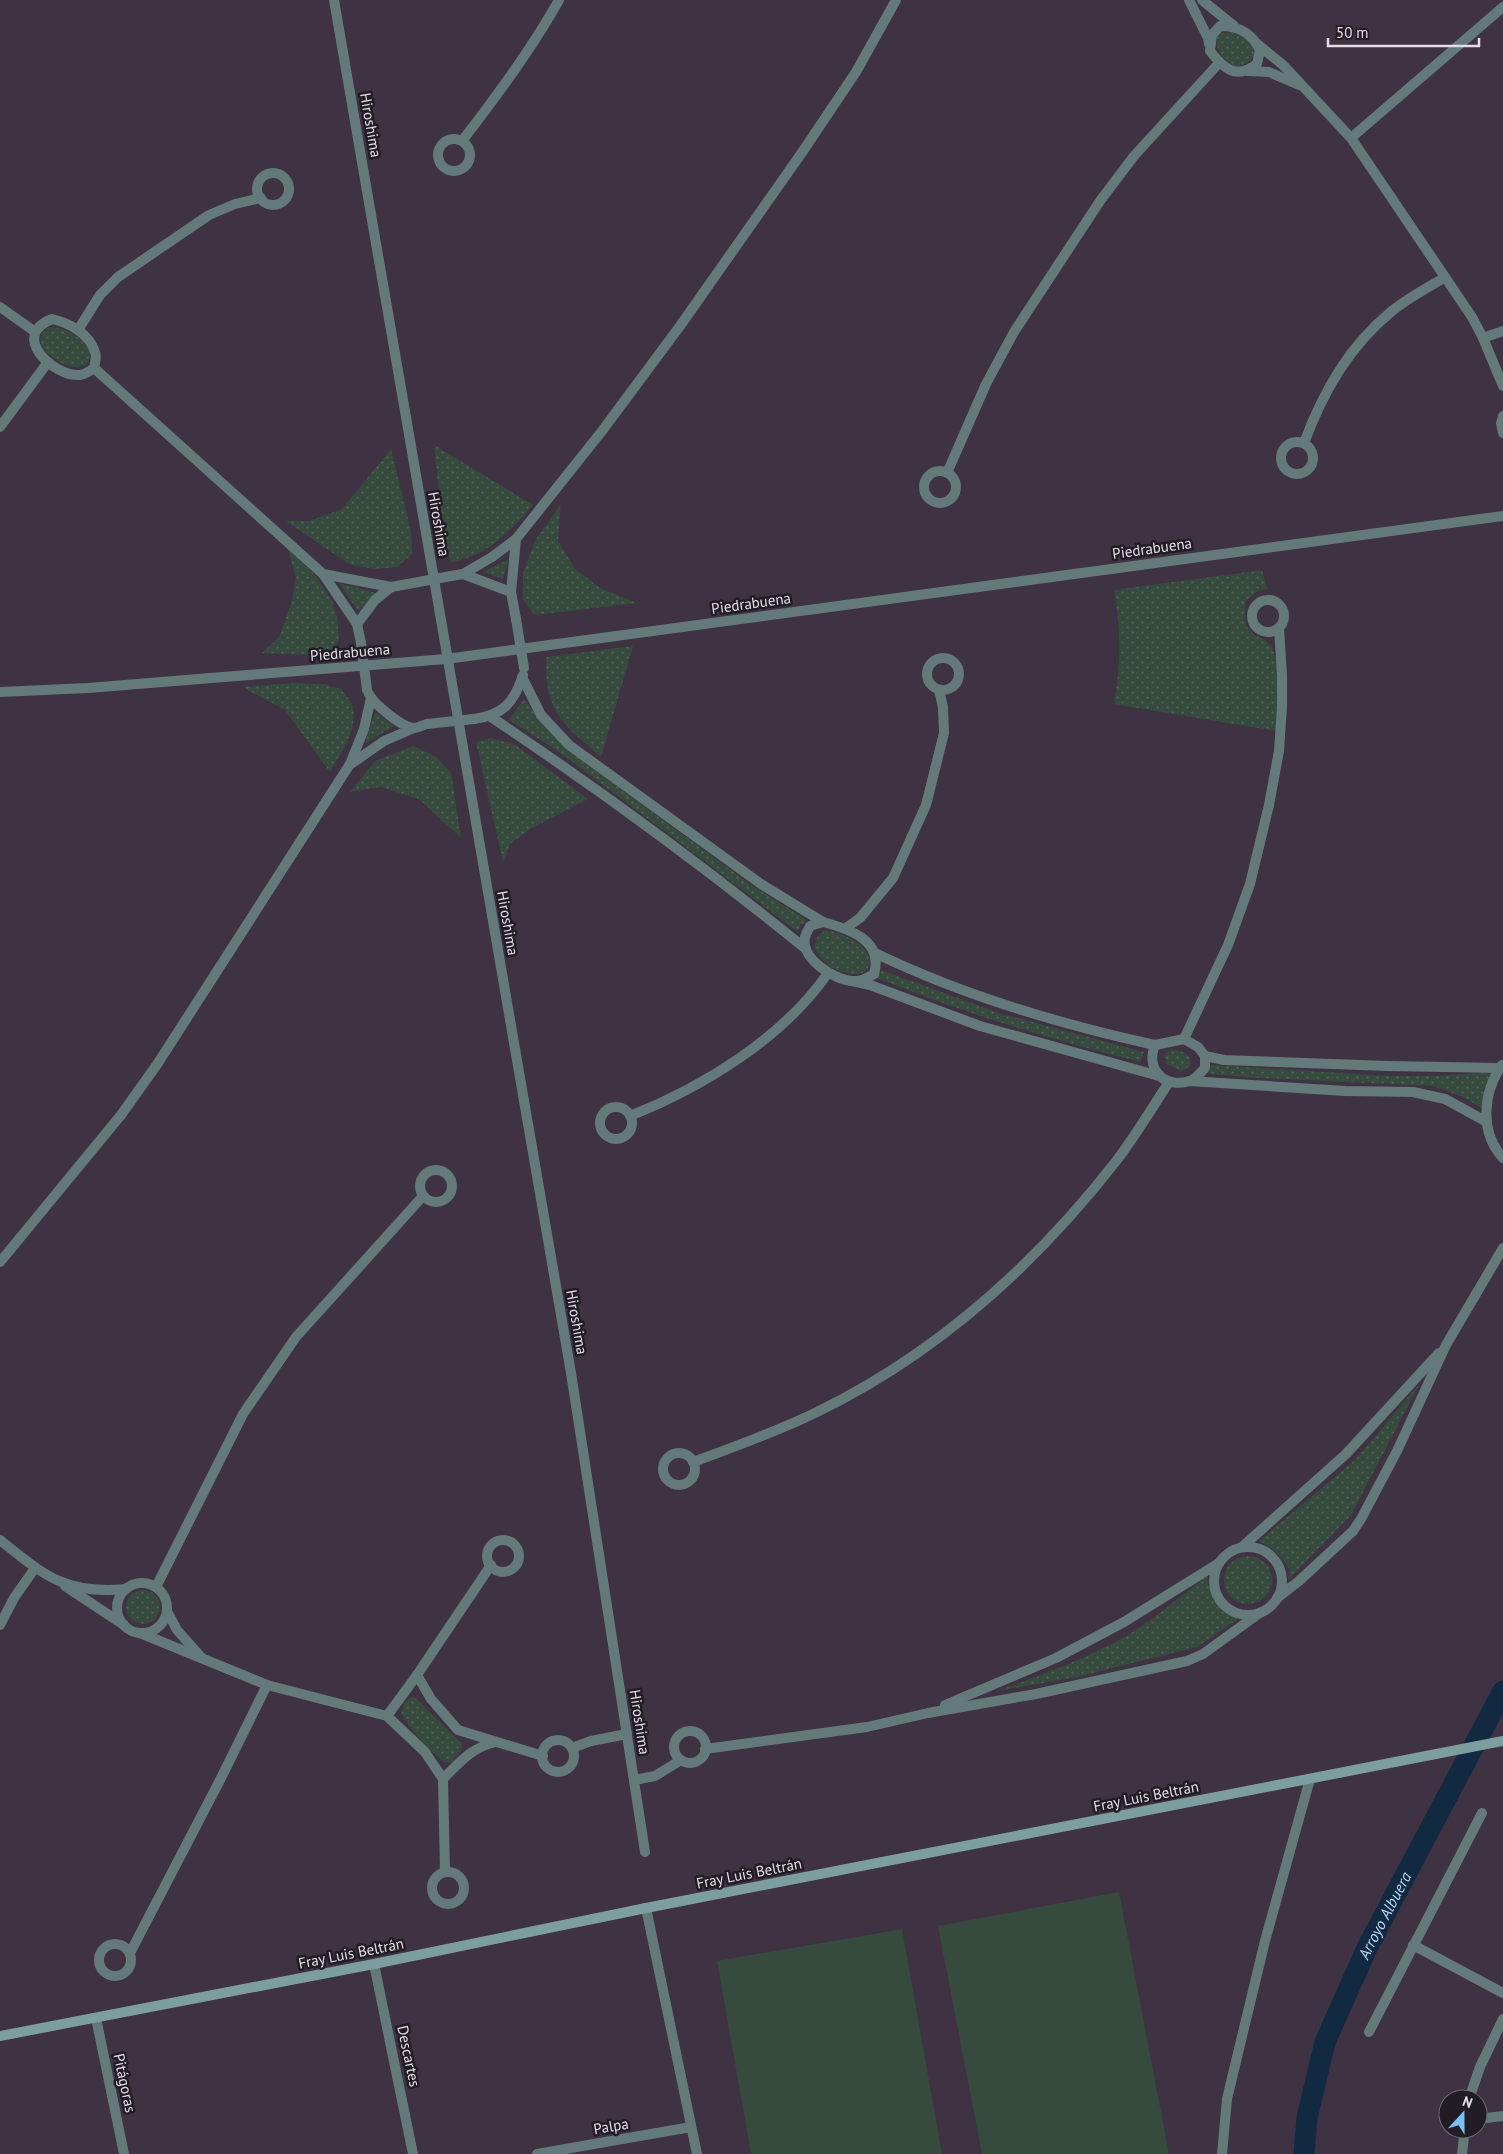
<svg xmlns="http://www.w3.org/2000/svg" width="1503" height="2154" font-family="'PT Sans',sans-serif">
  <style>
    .grass { fill: url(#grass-dots) }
    .pitch { fill: #364a3d }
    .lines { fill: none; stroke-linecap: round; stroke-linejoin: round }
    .canal { stroke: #112941; stroke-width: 21 }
    .street { stroke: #64797a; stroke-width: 10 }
    .secondary { stroke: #7c9e9e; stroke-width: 10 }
    .street-bridge { stroke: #64797a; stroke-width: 10 }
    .labels { text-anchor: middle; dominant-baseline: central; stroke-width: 5; stroke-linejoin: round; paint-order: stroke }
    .street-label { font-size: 15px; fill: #e5dde7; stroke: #221c24 }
    .water-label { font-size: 16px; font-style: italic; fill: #bbd6f4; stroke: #221c24 }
  </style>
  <defs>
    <pattern id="grass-dots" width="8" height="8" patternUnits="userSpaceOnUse" patternTransform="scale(1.25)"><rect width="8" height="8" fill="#364a3d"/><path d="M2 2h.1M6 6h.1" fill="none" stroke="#536459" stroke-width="1.8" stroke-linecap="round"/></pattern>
  </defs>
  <rect width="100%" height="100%" fill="#3f3242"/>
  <g class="grass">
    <path d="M 1230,32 C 1236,34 1244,35 1249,40 C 1262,54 1249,66 1235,67 C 1222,58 1214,51 1218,34 Z"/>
    <path d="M 50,327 C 68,328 84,338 91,355 L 87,364 C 84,366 79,367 76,367 C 58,366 24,341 50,327 Z"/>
    <path d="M 434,445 L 533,505 C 510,532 487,556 451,562 L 444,539 Z"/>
    <path d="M 391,449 L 411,531 L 412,554 L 397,567 L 374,569 L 349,564 L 286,521 L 309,521 L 342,509 Z"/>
    <path d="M 561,504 L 558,541 L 575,569 L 602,589 L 637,603 L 535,615 L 523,600 L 523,573 L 535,541 Z"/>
    <path d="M 288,549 L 315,575 L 332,601 L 337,617 L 339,640 L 331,656 L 262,653 L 279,637 L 292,601 L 296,578 Z"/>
    <path d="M 509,559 L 503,579 L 483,572 Z"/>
    <path d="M 1262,570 L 1267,589 L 1258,591 L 1246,601 C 1239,646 1267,628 1274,653 C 1281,678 1277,707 1276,731 L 1114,704 C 1121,666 1121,628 1114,590 Z"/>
    <path d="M 339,583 L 376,593 L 358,611 Z"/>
    <path d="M 633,646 L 601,757 C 562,723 545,713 546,657 Z"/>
    <path d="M 293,683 L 324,684 L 341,689 C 345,694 350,700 352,705 C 360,727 340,754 330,772 L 285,710 L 242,687 Z"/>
    <path d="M 524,699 L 565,748 L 750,884 L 807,920 L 801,925 L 798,932 L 562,754 L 509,720 Z"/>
    <path d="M 375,712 L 394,726 L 365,744 Z"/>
    <path d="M 491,738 L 514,744 L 588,799 L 530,829 L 510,844 L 503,862 L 476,742 Z"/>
    <path d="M 413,746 L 435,756 L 451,773 L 461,838 L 419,799 L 380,787 L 350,792 L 375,761 Z"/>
    <path d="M 825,930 C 840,932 874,945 869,965 C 865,982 837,971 828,965 C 822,960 818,954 814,947 L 818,936 Z"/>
    <path d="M 881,970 L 999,1013 L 1144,1052 L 1140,1062 C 1050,1039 963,1013 877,978 Z"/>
    <path d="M 1171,1049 L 1181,1051 L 1190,1057 L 1190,1066 L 1182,1071 L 1166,1064 L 1164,1055 Z"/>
    <path d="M 1211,1065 L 1391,1076 L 1435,1076 L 1492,1072 L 1484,1089 L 1483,1109 L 1463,1097 L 1434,1086 L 1259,1078 L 1209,1074 Z"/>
    <path d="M 1420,1383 L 1351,1515 L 1288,1580 L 1290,1570 C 1282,1556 1273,1549 1259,1541 L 1356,1459 Z"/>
    <circle cx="1248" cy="1580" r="24"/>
    <path d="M 1207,1576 C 1211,1601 1216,1608 1238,1619 L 1197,1647 L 1077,1677 L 997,1691 C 1037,1677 1076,1662 1114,1643 C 1147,1625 1177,1599 1207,1576 Z"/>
    <circle cx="143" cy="1607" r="17"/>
    <path d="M 410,1698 L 416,1698 L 462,1744 L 461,1751 L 452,1762 L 445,1763 C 429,1749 412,1732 401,1714 L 404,1704 Z"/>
  </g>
  <g class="pitch">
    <path d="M 1119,1892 L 1169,2154 L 982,2154 L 938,1926 Z"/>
    <path d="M 902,1929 L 942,2154 L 751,2154 L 717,1961 Z"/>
  </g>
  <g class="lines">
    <path class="canal" id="s1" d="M 1304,2154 L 1307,2118 L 1325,2042 L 1367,1948 L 1503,1691"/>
    <g class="street">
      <path d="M 334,0 L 571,1373 L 645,1852"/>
      <path d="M 1189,0 L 1208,38 L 1209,44"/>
      <path d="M 1202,0 L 1234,26"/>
      <path d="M 1220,26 C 1239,26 1252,33 1260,50 L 1257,64 C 1236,80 1224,69 1210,51 L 1212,35 Z"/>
      <path d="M 1256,43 L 1283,65 L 1351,138 L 1472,317 L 1483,338 L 1503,386"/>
      <path d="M 1248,71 L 1269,72 L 1299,85"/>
      <path d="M 1351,138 L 1503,7"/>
      <circle cx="454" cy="155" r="16"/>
      <path d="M 462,141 C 497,96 531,50 559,0"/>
      <circle cx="273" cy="189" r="16"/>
      <path d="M 0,307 L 34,331"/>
      <path d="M 52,319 C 69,323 89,333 95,352 C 97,356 95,363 94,368 C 90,371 86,374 80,375 C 54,377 9,336 52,319 Z"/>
      <path d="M 78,330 L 100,295 L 118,277 L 209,215 L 235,204 L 261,198"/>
      <path d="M 1483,338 L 1503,331"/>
      <path d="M 94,368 L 323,574"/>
      <path d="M 1503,416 L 1501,423 L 1503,433"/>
      <path d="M 0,427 L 48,362"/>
      <circle cx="1297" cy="458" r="16"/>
      <path d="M 1304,443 C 1323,392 1349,346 1392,311 C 1408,298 1427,288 1444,278"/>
      <circle cx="940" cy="487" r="16"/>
      <path d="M 947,473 L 986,384 L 1014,332 L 1100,201 L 1134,156 L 1219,63"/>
      <path d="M 463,574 L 511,592 L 516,619"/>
      <path d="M 451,576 L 463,574 L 492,557 L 516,539 L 602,431 L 680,326 L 803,151 L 856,72 L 896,0"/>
      <path d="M 511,592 L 516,539"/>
      <circle cx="1268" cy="616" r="16"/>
      <path d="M 357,624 L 323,574 L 391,587 L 408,584"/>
      <path d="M 361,643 L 357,624 L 375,600 L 391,587"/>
      <circle cx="943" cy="674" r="16"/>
      <path d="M 522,677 L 541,715 L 569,745 L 761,884 L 823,922"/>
      <path d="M 0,692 L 88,688 L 446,659 L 1503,516"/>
      <path d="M 369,694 C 374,704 402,728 415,728 C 418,728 423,725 427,724"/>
      <path d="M 491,717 C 600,790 705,867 806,949"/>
      <path d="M 474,719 C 503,715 514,703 523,675"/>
      <path d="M 351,764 L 384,741 L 414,728"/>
      <path d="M 823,922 C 849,929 884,940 874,974 C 868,978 860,982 852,981 C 834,980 800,958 805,937 C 806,934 808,930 810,926 Z"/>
      <path d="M 846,928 L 860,918 L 893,878 L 926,805 L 944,733 L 943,707 L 939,690"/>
      <path d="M 875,953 C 964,996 1059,1024 1155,1045"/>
      <path d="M 852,981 L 870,985 L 980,1026 L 1159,1076"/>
      <path d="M 1184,1039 L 1228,945 L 1250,884 L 1269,805 L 1279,751 L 1282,707 L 1282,675 L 1279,628"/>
      <path d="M 1184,1039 L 1198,1047 L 1205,1056 L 1205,1068 C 1200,1073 1196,1079 1190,1081 C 1165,1089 1145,1070 1155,1045 Z"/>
      <path d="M 1205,1056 L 1224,1060 L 1388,1066 L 1500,1068"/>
      <path d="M 1502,1065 C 1483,1092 1479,1132 1503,1158"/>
      <path d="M 1189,1081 L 1345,1091 L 1413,1092 L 1445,1099 L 1487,1122"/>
      <circle cx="616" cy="1123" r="16"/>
      <path d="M 630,1116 C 703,1087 783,1038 828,973"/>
      <circle cx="436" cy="1186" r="16"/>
      <path d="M 0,1262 L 121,1115 L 158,1063 L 350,764 L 364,729 L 371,698"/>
      <circle cx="679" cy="1469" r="16"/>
      <path d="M 693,1462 C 734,1447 776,1432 815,1413 C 935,1355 1036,1264 1117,1160 C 1136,1135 1152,1108 1169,1082"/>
      <path d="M 0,1540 C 45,1576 66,1595 126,1589"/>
      <circle cx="503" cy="1556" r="16"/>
      <path d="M 1242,1547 L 1346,1454 L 1439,1353"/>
      <circle cx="1248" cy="1581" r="34"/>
      <circle cx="142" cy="1608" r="25"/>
      <path d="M 65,1586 L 124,1625"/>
      <path d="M 156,1587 L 243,1414 L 296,1337 L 423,1196"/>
      <path d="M 1277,1598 L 1299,1581 L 1353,1531 L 1361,1519 L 1397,1451 L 1446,1345 L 1503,1248"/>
      <path d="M 167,1611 L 177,1630 L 201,1657"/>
      <path d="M 0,1625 L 14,1598 L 35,1568"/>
      <path d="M 140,1633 L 267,1685 L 387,1716 L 417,1675 L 431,1699 L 458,1730 L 543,1756"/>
      <path d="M 417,1675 L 491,1565"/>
      <path d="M 945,1705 L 1056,1658 L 1124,1622 L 1219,1563"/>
      <path d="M 387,1716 L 425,1752 L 443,1779 L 445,1872"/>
      <circle cx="690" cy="1747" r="16"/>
      <circle cx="558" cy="1756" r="16"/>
      <path d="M 572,1748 L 591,1741 L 627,1734"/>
      <path d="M 705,1749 L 867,1727 L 928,1713 L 1036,1694 L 1187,1661 L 1203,1654 L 1261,1612"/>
      <path d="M 443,1779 C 460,1762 471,1748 495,1742"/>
      <path d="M 634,1780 L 655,1776 L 681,1760"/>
      <circle cx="448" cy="1888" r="16"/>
      <path d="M 646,1908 L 697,2154"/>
      <circle cx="115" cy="1960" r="16"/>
      <path d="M 1413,1945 L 1503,1993"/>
      <path d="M 130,1953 L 219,1782 L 267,1685"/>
      <path d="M 374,1964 L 413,2154"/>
      <path d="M 96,2018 L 124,2154"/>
      <path d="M 1369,2032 L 1482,1813"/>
      <path d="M 1469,2099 L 1480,2067 L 1503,2019"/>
      <path d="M 1478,2119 L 1503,2116"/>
      <path d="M 537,2154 L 691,2127"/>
      <path d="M 1222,2154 L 1227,2099 L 1232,2078 L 1265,1941 L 1310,1779"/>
      <path d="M 1462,2154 L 1465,2129"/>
    </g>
    <path class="secondary" d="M 0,2036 L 374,1964 L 646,1908 L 1503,1741"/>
    <g class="street-bridge">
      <path d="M 408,584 L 451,576"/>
      <path d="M 516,619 L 524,668"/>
      <path d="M 361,643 L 367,690"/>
      <path d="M 427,724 L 474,719"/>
    </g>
  </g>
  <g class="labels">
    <g class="street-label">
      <text transform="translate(371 125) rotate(80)">Hiroshima</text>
      <text transform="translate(439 524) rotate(80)">Hiroshima</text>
      <text transform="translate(1152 548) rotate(-8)">Piedrabuena</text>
      <text transform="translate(751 603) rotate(-8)">Piedrabuena</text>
      <text transform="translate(350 652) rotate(-5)">Piedrabuena</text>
      <text transform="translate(508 923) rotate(80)">Hiroshima</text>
      <text transform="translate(577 1322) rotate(80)">Hiroshima</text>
      <text transform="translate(640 1722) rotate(81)">Hiroshima</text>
      <text transform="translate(1146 1796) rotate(-11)">Fray Luis Beltrán</text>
      <text transform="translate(749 1873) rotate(-11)">Fray Luis Beltrán</text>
      <text transform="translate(351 1953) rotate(-11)">Fray Luis Beltrán</text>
      <text transform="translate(409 2056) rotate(78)">Descartes</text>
      <text transform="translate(125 2083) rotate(78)">Pitágoras</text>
      <text transform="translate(611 2126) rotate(-10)">Palpa</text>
    </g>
    <g class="water-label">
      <text stroke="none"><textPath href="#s1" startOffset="254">Arroyo Albuera</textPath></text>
    </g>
  </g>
  <g transform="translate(1463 2114) rotate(21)"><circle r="24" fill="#221c24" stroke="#706972"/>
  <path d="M0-4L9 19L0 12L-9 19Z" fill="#7abff8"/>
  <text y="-8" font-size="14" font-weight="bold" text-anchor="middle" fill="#e5dde7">N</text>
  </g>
  <path d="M1328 38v8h151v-8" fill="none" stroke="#e5dde7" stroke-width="2.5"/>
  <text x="1336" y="38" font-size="15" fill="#e5dde7" stroke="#221c24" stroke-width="4" paint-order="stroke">50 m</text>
</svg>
